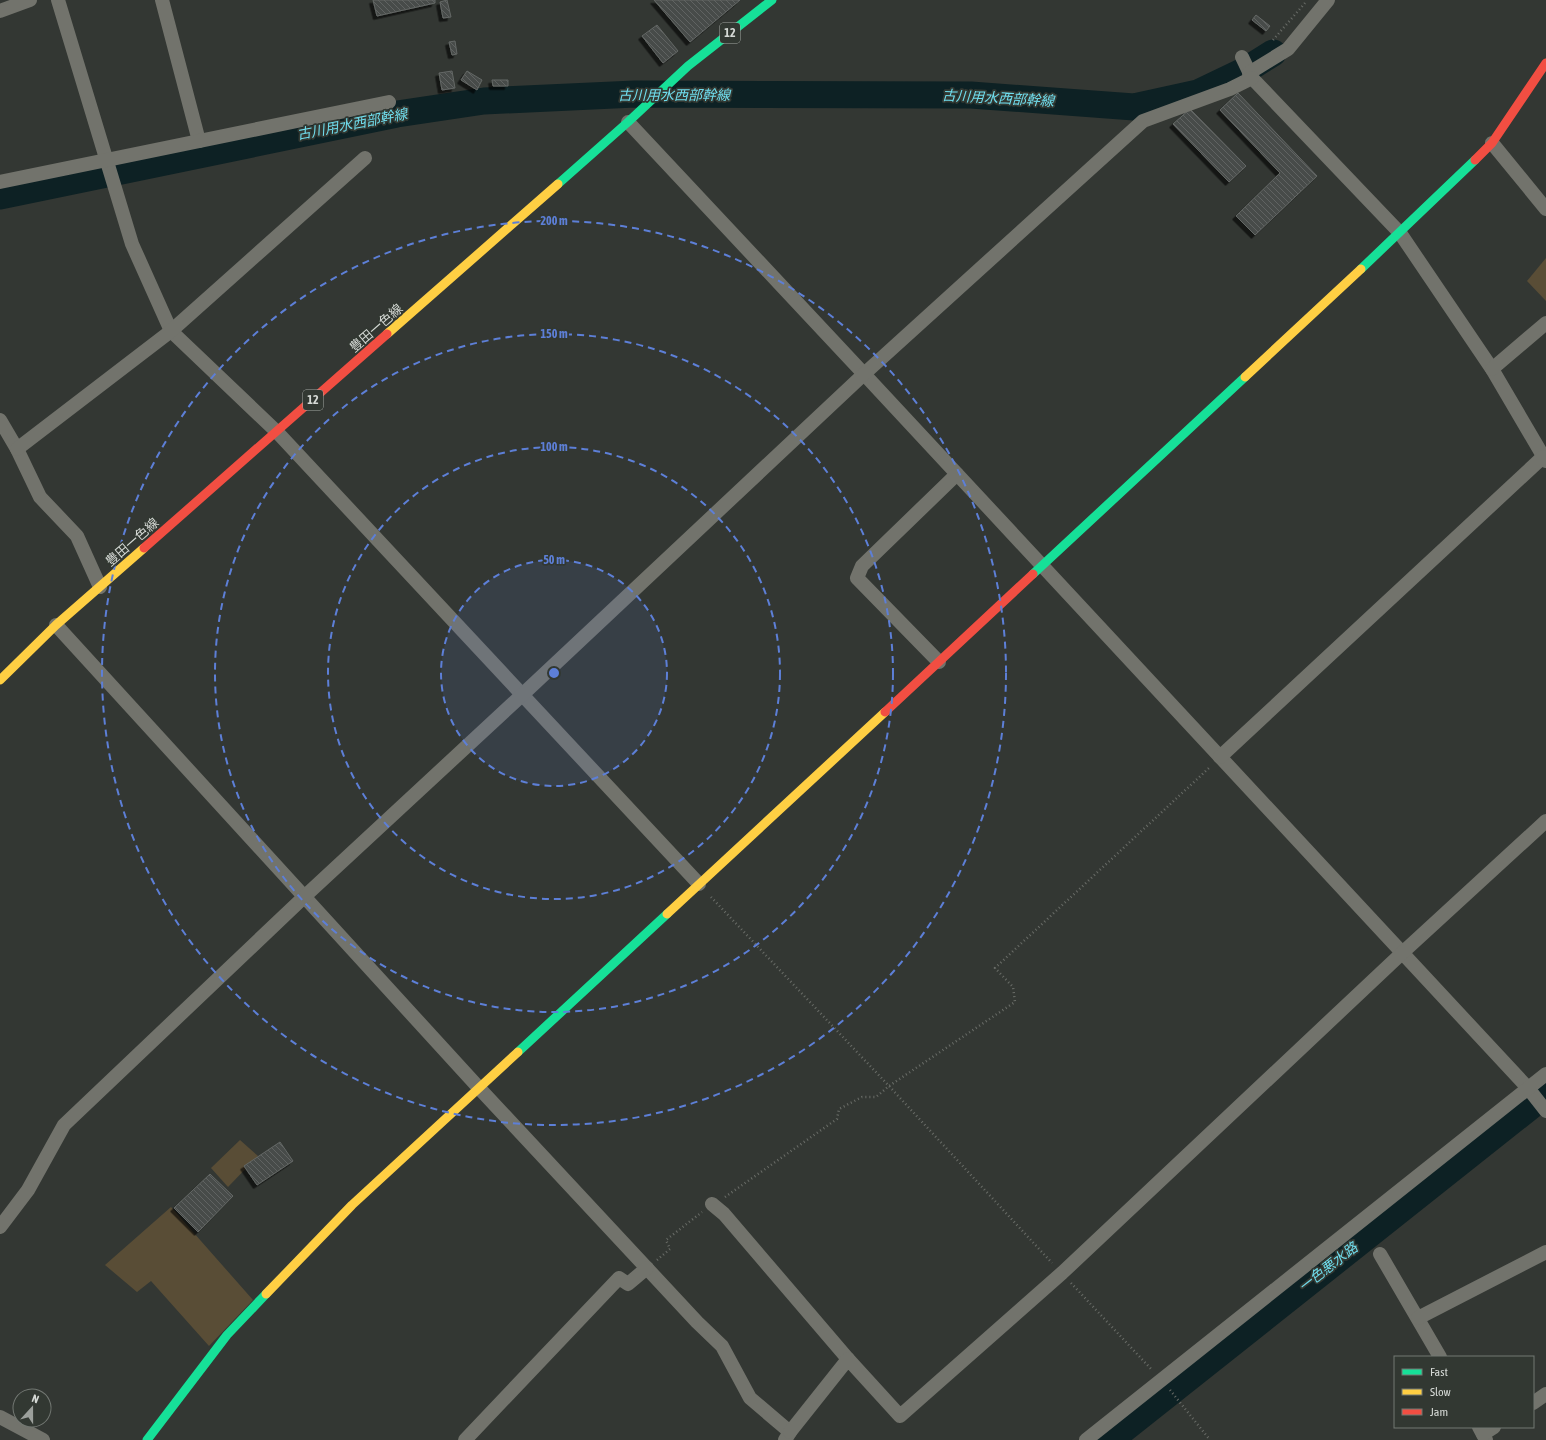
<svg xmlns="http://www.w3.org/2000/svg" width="1546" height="1440" font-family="'Asap Condensed','Noto Sans JP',sans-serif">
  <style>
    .green { fill: #594d36 }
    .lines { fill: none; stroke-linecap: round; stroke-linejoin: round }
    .river { stroke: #0d2124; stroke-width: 27 }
    .building { fill: url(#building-back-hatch); stroke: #646866; filter: url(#shadow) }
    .path { stroke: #6a6d68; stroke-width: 2.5; stroke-dasharray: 1 3; stroke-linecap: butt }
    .street { stroke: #72736c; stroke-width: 14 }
    .fast { stroke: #16e098; stroke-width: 9 }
    .slow { stroke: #ffcf43; stroke-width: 9 }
    .jam { stroke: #f24e42; stroke-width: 9 }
    .ring { fill: none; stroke: #5d7fd7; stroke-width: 2; stroke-dasharray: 7 5 }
    .labels { text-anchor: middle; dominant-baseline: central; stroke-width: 3.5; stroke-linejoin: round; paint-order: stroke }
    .shield { fill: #323832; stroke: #a4a9a4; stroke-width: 1 }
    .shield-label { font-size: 12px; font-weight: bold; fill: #d5d9d5 }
    .street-label { font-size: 13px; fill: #d5d9d5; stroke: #323832 }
    .water-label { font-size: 14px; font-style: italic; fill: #6fdded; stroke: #323832 }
    .centre { fill: #5d7fd7; stroke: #323832; stroke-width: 2 }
    .ring-label { font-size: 12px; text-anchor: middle; font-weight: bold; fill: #5d7fd7; stroke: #323832; stroke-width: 3.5; stroke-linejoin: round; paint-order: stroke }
  </style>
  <defs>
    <pattern id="building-back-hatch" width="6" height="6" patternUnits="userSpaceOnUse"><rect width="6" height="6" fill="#474b48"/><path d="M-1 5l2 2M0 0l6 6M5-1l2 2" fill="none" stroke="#616462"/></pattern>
    <filter id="shadow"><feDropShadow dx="-3.5" dy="3.5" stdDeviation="0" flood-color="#0009"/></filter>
  </defs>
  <rect width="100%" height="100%" fill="#333733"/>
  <g class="green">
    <path d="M 1546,258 L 1546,301 L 1527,281 Z"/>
    <path d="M 240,1140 L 258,1156 L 228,1187 L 211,1168 Z"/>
    <path d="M 171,1207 L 253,1300 L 209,1346 L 151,1281 L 137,1292 L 105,1265 Z"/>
  </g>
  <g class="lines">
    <g class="river">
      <path d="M 0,196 L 397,114 L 484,101 L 635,94 L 971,95 L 1134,107 L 1198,93 L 1246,70 L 1273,53"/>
      <path d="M 1110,1440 L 1546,1094"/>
    </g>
  </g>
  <g class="building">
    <path d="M 373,0 L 435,0 L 435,3 L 377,16 Z"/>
    <path d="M 447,0 L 451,17 L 443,18 L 440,2 Z"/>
    <path d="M 654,0 L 740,0 L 690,42 Z"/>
    <path d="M 1256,15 L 1270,26 L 1266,31 L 1252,20 Z"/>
    <path d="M 657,25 L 678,51 L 663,63 L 642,36 Z"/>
    <path d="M 455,41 L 457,54 L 452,55 L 449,42 Z"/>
    <path d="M 452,71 L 455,88 L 442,90 L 439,73 Z"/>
    <path d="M 467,71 L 482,80 L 477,90 L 461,80 Z"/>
    <path d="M 492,80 L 508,80 L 508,86 L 493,86 Z"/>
    <path d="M 1238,93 L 1317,176 L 1255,235 L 1236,216 L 1280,173 L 1220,110 Z"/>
    <path d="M 1190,109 L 1246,166 L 1229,182 L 1173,124 Z"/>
    <path d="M 280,1142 L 293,1161 L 257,1185 L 244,1166 Z"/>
    <path d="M 210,1174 L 233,1196 L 198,1232 L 174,1208 Z"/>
  </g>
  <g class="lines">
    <g class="path">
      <path d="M 1273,40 L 1305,3"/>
      <path d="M 711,897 L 889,1086 L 1052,1263"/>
      <path d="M 725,1197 L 837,1119 L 839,1109 L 862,1097 L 876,1097 L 889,1086 L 1015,1002 L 1013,987 L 995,968 L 1210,767"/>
      <path d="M 657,1260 L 670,1249 L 666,1240 L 702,1212"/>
      <path d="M 1071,1283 L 1152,1370"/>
      <path d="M 1170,1390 L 1210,1440"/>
    </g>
    <g class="street">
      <path d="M 58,0 L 132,244 L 171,331 L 277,432 L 699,884"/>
      <path d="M 162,0 L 199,141"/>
      <path d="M 0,11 L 30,0"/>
      <path d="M 1242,57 L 1252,78 L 1400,233 L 1492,369 L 1546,461"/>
      <path d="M 1249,73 L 1288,49 L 1328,0"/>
      <path d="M 628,122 L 864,374 L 1528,1088 L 1546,1111"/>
      <path d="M 1492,143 L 1546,209"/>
      <path d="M 0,182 L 389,102"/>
      <path d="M 1492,369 L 1546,323"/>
      <path d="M 0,420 L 17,449 L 40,497 L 77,536 L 100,587"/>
      <path d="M 17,449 L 171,331 L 365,158"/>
      <path d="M 56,625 L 479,1088 L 697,1322 L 722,1346 L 750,1398 L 790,1432 L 785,1440"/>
      <path d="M 939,662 L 857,578 L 862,566 L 957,474"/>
      <path d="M 1220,757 L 1543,457"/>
      <path d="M 712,1204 L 724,1214 L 848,1359"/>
      <path d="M 0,1227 L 28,1190 L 64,1125 L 304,897 L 522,695 L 864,374 L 1143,121 L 1230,89 L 1252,78"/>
      <path d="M 1380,1254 L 1440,1357"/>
      <path d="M 1418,1318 L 1546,1252"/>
      <path d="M 1533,1403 L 1546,1394"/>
      <path d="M 0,1417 L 43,1440"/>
      <path d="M 1479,1427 L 1486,1440"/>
      <path d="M 790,1432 L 848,1359 L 900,1416 L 1062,1273 L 1401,954 L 1546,821"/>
      <path d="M 1483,1434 L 1494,1427"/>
      <path d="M 465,1440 L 619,1278 L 628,1284 L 647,1268"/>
      <path d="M 1086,1440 L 1546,1074"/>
    </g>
    <g class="fast">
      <path d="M 558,184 L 628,122 L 688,66 L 772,0"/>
      <path d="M 1361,269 L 1475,160"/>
      <path d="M 1033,574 L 1245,377"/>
      <path d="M 518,1052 L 667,914"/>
      <path d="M 147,1440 L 227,1335 L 266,1294"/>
    </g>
    <g class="slow">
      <path d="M 387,334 L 558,184"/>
      <path d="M 1245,377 L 1361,269"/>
      <path d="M 0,680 L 56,625 L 144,548"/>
      <path d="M 667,914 L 885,712"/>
      <path d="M 266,1294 L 352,1205 L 518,1052"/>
    </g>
    <g class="jam">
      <path d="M 1475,160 L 1492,143 L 1546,63"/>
      <path d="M 144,548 L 387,334"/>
      <path d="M 885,712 L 1033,574"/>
    </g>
  </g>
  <circle cx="554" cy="673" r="113" fill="#5d7fd7" fill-opacity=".12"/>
  <g class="ring">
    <circle cx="554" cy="673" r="113"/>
    <circle cx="554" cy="673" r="226"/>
    <circle cx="554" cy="673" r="339"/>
    <circle cx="554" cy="673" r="452"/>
  </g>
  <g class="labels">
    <g class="shield">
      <rect x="720" y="23" width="20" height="20" rx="3"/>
      <rect x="303" y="390" width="20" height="20" rx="3"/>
    </g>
    <g class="shield-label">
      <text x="730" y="33">12</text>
      <text x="313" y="400">12</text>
    </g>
    <g class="street-label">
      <text transform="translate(376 328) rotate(-41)">豊田一色線</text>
      <text transform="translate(132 542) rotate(-41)">豊田一色線</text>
    </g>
    <g class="water-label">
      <text x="674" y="95">古川用水西部幹線</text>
      <text transform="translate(998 98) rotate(3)">古川用水西部幹線</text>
      <text transform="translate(352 124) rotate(-11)">古川用水西部幹線</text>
      <text transform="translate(1328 1267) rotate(-38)">一色悪水路</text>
    </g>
  </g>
  <circle cx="554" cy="673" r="6" class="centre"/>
  <g class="ring-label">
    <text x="554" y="225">200 m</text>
    <text x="554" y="338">150 m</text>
    <text x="554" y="451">100 m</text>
    <text x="554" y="564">50 m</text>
  </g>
  <rect x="1394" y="1356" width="140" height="72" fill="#323832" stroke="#737873"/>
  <rect x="1402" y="1369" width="20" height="6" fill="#16e098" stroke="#737873"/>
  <text x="1430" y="1376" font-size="12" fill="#d5d9d5">Fast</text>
  <rect x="1402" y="1389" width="20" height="6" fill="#ffcf43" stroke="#737873"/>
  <text x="1430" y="1396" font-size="12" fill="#d5d9d5">Slow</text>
  <rect x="1402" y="1409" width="20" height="6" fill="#f24e42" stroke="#737873"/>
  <text x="1430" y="1416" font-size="12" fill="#d5d9d5">Jam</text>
  <g transform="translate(32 1408) rotate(21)"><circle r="19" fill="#323832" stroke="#737873"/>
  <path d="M0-3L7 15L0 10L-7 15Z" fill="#9ca09c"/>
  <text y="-6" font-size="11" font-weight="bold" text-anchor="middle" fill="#d5d9d5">N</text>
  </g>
</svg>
